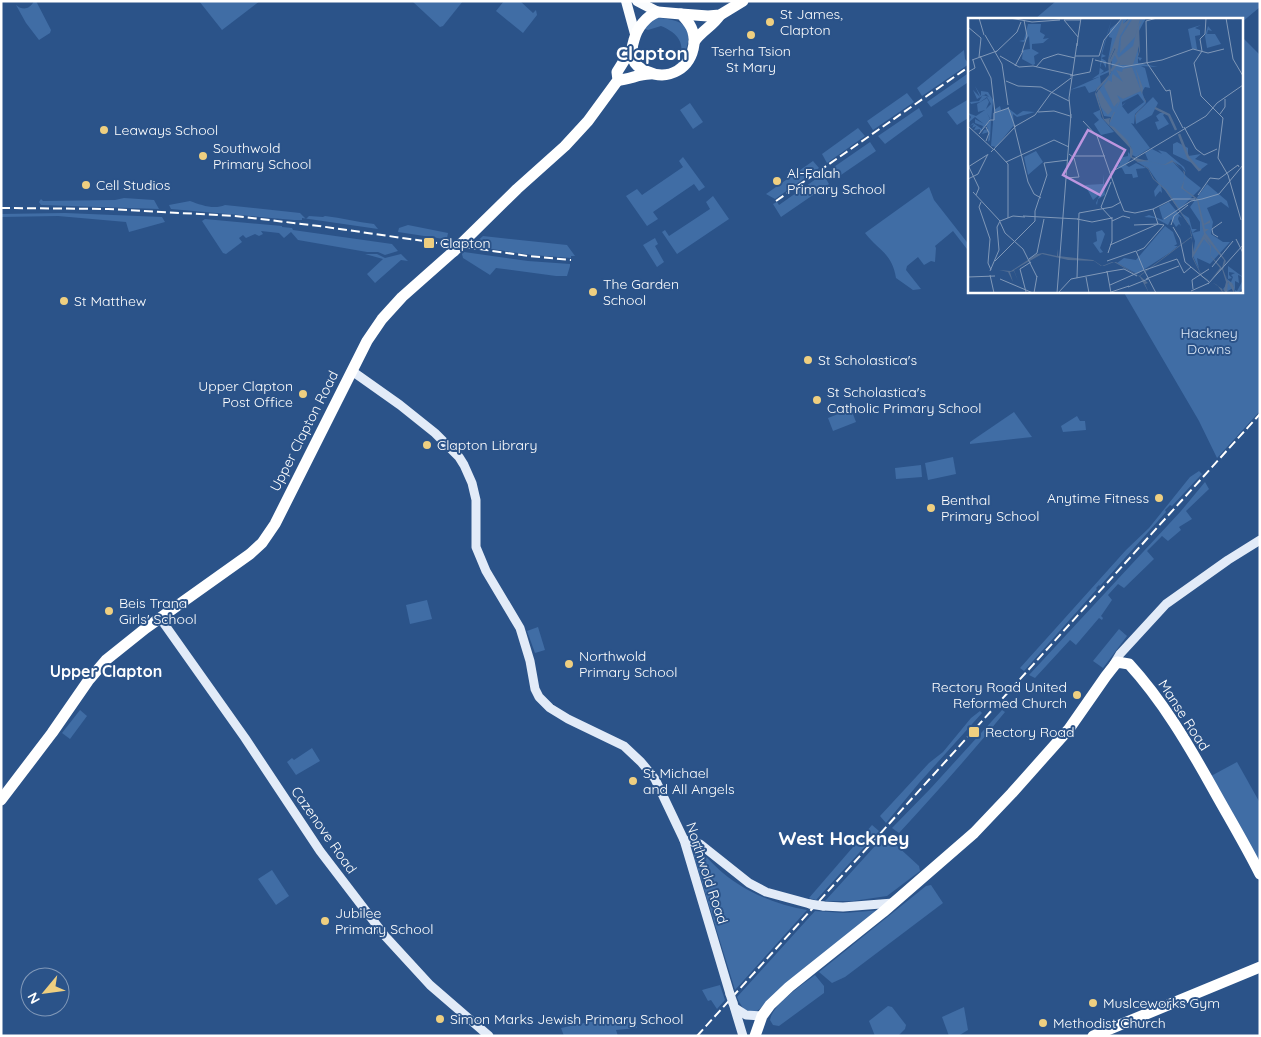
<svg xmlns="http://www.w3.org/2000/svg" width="1261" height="1037" font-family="Quicksand,sans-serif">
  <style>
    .green { fill: #406da5 }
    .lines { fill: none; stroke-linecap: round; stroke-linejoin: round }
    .secondary { stroke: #e2ebf8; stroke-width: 9 }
    .primary { stroke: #fafcfe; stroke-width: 10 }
    .highway { stroke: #fff; stroke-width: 11 }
    .rail { stroke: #fff; stroke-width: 2; stroke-dasharray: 9 4; stroke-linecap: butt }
    .secondary-bridge { stroke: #e2ebf8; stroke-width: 9 }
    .highway-bridge { stroke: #fff; stroke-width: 11 }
    .poi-dot { fill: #efcf80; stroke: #2b5389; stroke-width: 2 }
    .labels { text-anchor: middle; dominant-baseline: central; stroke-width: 4; stroke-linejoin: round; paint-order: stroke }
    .poi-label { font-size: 14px; fill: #fff; stroke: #2b5389; text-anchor: start }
    .park-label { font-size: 14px; fill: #dce8f7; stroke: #2b5389 }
    .street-label { font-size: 14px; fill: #fff; stroke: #2b5389 }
    .quarter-label { font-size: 16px; font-weight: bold; fill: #fff; stroke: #2b5389 }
    .district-label { font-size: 19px; font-weight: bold; fill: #fff; stroke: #2b5389 }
    .inset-river { fill: none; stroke: #526e94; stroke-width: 2.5 }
    .inset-road { fill: none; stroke: #8098b8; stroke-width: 1 }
    .view { fill: #bd96df; fill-opacity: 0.15; stroke: #bd96df; stroke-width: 2.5 }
    .inset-edge { fill: none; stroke: #fff; stroke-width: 2.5 }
  </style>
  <rect width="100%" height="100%" fill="#2b5389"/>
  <g class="green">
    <path d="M 34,1 L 36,1 L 51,30 L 50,33 L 39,40 L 26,23 L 16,5 C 23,11 30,9 34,1 Z"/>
    <path d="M 199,1 L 260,1 L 222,30 Z"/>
    <path d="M 412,1 L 463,1 L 443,26 L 440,27 Z"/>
    <path d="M 504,1 L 520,1 L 533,13 L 536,10 L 537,15 L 523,33 L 496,11 Z"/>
    <path d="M 1056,1 L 1260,1 L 1260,7 L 1242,22 L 1242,19 L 1035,19 Z"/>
    <path d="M 655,18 C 692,19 695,33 680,64 L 678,63 C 687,44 678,33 661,26 L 648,30 L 645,29 L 647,23 Z"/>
    <path d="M 1242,37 L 1260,55 L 1260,411 L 1217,458 L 1199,421 L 1123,291 L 1242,291 Z"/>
    <path d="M 964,50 L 965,59 L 969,64 L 922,96 L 917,88 Z"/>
    <path d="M 970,72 L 970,81 L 931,107 L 927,102 Z"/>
    <path d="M 907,93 L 914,102 L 873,130 L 867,121 Z"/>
    <path d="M 969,99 L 970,117 L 957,125 L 947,112 Z"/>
    <path d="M 690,103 L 703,122 L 693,129 L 680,110 Z"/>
    <path d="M 919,108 L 923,116 L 885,144 L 878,136 Z"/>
    <path d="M 858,128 L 865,136 L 827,163 L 822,154 Z"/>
    <path d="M 870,142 L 876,151 L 838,177 L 831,169 Z"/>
    <path d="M 683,157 L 705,187 L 699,191 L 694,184 L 653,212 L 658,219 L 647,226 L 626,196 L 637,189 L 642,195 L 683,167 L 679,161 Z"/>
    <path d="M 813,161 L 819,168 L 775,199 L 766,194 Z"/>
    <path d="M 823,174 L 829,184 L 781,217 L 773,204 L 777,202 L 779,205 Z"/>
    <path d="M 929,187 L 934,200 L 970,246 L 970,253 L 953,231 L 935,246 L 936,248 L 935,262 L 931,261 L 924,265 L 918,257 L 907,266 L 906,270 L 921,289 L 913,290 L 896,278 C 892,253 879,251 865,233 Z"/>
    <path d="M 713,196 L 729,219 L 677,254 L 662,232 L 665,230 L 669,236 L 710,209 L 706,202 Z"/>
    <path d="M 124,198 L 154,200 L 159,209 L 41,205 L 39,202 L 41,199 L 43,201 L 115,200 Z"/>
    <path d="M 190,201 C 201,205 214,210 225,205 L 300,213 L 306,219 L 309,216 L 323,217 L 325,216 C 342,218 357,222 374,224 L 378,229 L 302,218 L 302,220 L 294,220 L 171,209 L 169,205 Z"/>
    <path d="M 65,213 L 162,217 L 165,222 L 129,232 L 126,222 L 58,216 L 1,217 L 1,214 Z"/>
    <path d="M 205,219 L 282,226 L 282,227 L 292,228 L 293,230 L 392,244 L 398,251 L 385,255 L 378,252 L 367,252 L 298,240 L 291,232 L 284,238 L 279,233 L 261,231 L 263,234 L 259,236 L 255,234 L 246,238 L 243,235 L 239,238 L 242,242 L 226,254 L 223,253 L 202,221 Z"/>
    <path d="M 408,225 L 448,233 L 447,238 L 445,237 L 444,239 L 398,232 L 399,228 Z"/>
    <path d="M 483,236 L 567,245 L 575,256 L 571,256 L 571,258 L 532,255 L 472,246 Z"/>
    <path d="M 655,238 L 658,244 L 655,246 L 664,262 L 657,267 L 643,245 Z"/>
    <path d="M 464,252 L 528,261 L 570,264 L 570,266 L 567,276 L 556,276 L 496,268 L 490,275 L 463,258 L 462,254 Z"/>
    <path d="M 365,254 L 377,254 L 385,258 L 401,254 L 408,261 L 401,260 L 375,283 L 367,274 L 383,259 Z"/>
    <path d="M 851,409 L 856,422 L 833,431 L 828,418 Z"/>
    <path d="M 1014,412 L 1032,437 L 970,444 L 970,442 Z"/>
    <path d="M 1077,416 L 1080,421 L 1085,421 L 1086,430 L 1063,432 L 1061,426 Z"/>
    <path d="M 953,457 L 956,474 L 928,480 L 925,463 Z"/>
    <path d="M 921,465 L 922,477 L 896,479 L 895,468 Z"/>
    <path d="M 1199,471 L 1202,474 L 1200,476 L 1172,506 L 1170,505 L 1165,510 L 1166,512 L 1100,586 L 1099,585 L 1096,588 L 1097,589 L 1024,671 L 1020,668 L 1126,550 L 1149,528 L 1190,477 Z"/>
    <path d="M 1205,482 L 1209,489 L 1186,511 L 1192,519 L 1179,527 L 1181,530 L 1168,541 L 1162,536 L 1147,551 L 1154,559 L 1124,588 L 1118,584 L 1108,595 L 1112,600 L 1101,616 L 1103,618 L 1102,620 L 1099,618 L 1076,645 L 1070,640 L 1035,678 L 1029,675 L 1181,511 Z"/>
    <path d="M 427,600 L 432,619 L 410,624 L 406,605 Z"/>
    <path d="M 538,627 L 545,650 L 535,653 L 527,631 Z"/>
    <path d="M 1119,629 L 1127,636 L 1103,668 L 1093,661 Z"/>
    <path d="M 80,710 L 87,716 L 70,739 L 62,733 Z"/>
    <path d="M 1002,710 L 1005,712 C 971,754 935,794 899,833 L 892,828 L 931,788 Z"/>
    <path d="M 980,711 L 982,713 L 919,783 L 886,823 L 880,816 L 929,763 L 943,752 L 971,718 Z"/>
    <path d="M 312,748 L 320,761 L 296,775 L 287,762 L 292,758 L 294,760 Z"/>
    <path d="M 1237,762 L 1260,803 L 1260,865 L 1211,776 Z"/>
    <path d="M 872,825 L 879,831 L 816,900 L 809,898 Z"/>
    <path d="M 885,835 L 919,866 L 920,871 L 887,896 L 853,901 L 825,901 Z"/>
    <path d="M 693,848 C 704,852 713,865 723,873 C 746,892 776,905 807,910 L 735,990 L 692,850 Z"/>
    <path d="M 272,870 L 289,896 L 276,905 L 258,879 Z"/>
    <path d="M 931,885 L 943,903 L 845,977 L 832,983 L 819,972 L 926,886 Z"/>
    <path d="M 882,910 L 757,1011 C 746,1014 741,1007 737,997 L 815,911 L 844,913 Z"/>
    <path d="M 815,975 L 824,986 L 824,993 L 779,1026 L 773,1025 L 770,1020 C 773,1004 802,985 815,975 Z"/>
    <path d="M 720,985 L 725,1000 L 717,1009 L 711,1000 L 708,1001 L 702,990 Z"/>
    <path d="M 888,1006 L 892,1007 L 906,1025 L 905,1029 L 898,1036 L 875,1036 L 869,1021 Z"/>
    <path d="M 964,1007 L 968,1030 L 958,1036 L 949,1036 L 942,1017 Z"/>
    <path d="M 636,1018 L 637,1028 L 616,1030 L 618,1036 L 564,1036 L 561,1028 L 589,1022 Z"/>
  </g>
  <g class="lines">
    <g class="secondary">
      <path d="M 352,371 L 400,405 L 435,433 L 459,457 L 464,465 L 472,483 L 476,500 L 476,547 L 486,571 L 520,628 L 530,661 L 535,689 L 539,697 L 550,708 L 568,719 L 624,746 L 641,762 L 655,779 L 684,840 L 730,994"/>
      <path d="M 160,618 L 245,738 L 320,851 L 385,936 L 430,985 L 489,1036"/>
      <path d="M 1114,664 L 1120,654 L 1166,604 L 1228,560 L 1260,540"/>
      <path d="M 684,840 L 700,844 L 749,883 L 766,892 L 810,904"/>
      <path d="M 823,906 L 843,907 L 893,903"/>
      <path d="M 733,1003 L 743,1036"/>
      <path d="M 735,1008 L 746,1015 L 762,1016"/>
    </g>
    <g class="primary">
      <path d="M 626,1 L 635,34"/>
      <path d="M 637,1 L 658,12"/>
    </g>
    <g class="highway">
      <path d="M 658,12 L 681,14 C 690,23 695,31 694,44 C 691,68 669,82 646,71 C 641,69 635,65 633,59 C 631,52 632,46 634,40 C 637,28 646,16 658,12 Z"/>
      <path d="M 681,14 L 708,16 L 720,15 L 743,1"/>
      <path d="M 694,42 C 701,31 713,26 720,15"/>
      <path d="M 618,80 C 629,80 638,74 650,74"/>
      <path d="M 461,244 L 517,189 L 565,146 L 588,121 L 618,80 L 617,72 L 632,48"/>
      <path d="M 1,800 L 52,733 L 88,681 L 106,660 L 146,628 L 250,554 L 262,543 L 275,524 L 367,341 L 382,319 L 402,297 L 454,251"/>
      <path d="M 755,1036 L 762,1016 L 770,1005 L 789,987 L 883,912 L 974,833 L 1012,793 L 1069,729 L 1106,676 L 1117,662 L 1129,664 C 1162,700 1188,744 1212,787 C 1228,816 1245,844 1260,874"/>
      <path d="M 1093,1036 L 1260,967"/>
    </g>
    <g class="rail">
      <path d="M 776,201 L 970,66"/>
      <path d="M 1,208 L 108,209 L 235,216 L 319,226 L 528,256 L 571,260"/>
      <path d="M 697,1036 L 1260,414"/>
    </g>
    <g class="secondary-bridge">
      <path d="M 810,904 L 823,906"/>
      <path d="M 730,994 L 733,1003"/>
    </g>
    <path class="highway-bridge" d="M 454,251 L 461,244"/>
  </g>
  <g class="poi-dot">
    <circle cx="770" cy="22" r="5"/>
    <circle cx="751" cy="35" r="5"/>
    <circle cx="104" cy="130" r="5"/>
    <circle cx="203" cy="156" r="5"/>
    <circle cx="777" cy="181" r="5"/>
    <circle cx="86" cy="185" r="5"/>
    <rect x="423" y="237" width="12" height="12" rx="2.5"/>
    <circle cx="593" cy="292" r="5"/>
    <circle cx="64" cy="301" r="5"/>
    <circle cx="808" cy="360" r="5"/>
    <circle cx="303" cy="394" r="5"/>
    <circle cx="817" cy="400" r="5"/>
    <circle cx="427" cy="445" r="5"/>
    <circle cx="1159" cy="498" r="5"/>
    <circle cx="931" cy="508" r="5"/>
    <circle cx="109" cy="611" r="5"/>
    <circle cx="569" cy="664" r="5"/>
    <circle cx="1077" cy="695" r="5"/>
    <rect x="968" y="726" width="12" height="12" rx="2.5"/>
    <circle cx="633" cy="781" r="5"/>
    <circle cx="325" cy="921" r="5"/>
    <circle cx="1093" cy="1003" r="5"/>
    <circle cx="440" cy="1019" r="5"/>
    <circle cx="1043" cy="1023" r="5"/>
  </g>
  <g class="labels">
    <g class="poi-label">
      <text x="780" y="14">St James,<tspan x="780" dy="16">Clapton</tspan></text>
      <text x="751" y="51" text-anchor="middle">Tserha Tsion<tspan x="751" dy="16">St Mary</tspan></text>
      <text x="114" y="130">Leaways School</text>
      <text x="213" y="148">Southwold<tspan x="213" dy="16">Primary School</tspan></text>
      <text x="787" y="173">Al-Falah<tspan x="787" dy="16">Primary School</tspan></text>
      <text x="96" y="185">Cell Studios</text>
      <text x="440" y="243">Clapton</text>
      <text x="603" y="284">The Garden<tspan x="603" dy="16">School</tspan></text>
      <text x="74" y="301">St Matthew</text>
      <text x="818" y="360">St Scholastica's</text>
      <text x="293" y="386" text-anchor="end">Upper Clapton<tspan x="293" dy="16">Post Office</tspan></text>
      <text x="827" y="392">St Scholastica's<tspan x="827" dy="16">Catholic Primary School</tspan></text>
      <text x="437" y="445">Clapton Library</text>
      <text x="1149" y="498" text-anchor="end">Anytime Fitness</text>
      <text x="941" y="500">Benthal<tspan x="941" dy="16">Primary School</tspan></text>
      <text x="119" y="603">Beis Trana<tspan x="119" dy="16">Girls' School</tspan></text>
      <text x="579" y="656">Northwold<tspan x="579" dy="16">Primary School</tspan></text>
      <text x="1067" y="687" text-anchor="end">Rectory Road United<tspan x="1067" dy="16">Reformed Church</tspan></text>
      <text x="985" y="732">Rectory Road</text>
      <text x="643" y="773">St Michael<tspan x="643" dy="16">and All Angels</tspan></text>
      <text x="335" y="913">Jubilee<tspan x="335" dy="16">Primary School</tspan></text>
      <text x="1103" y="1003">Muslceworks Gym</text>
      <text x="450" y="1019">Simon Marks Jewish Primary School</text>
      <text x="1053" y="1023">Methodist Church</text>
    </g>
    <g class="park-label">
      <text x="1209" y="333">Hackney<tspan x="1209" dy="16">Downs</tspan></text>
    </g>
    <g class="street-label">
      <text transform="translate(304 431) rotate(-63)">Upper Clapton Road</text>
      <text transform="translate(1184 715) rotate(57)">Manse Road</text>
      <text transform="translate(324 830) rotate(55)">Cazenove Road</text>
      <text transform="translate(707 873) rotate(72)">Northwold Road</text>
    </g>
    <g class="quarter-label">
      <text x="106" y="671">Upper Clapton</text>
    </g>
    <g class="district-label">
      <text x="652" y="53">Clapton</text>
      <text x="844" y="838">West Hackney</text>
    </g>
  </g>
  <g transform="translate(968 18)">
    <rect width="275" height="275" fill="#2b5389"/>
    <path d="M 144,0 L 134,36 L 138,38 L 133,40 L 138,43 L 138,50 L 134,43 L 132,50 L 136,53 L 132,56 L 141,52 L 141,54 L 132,58 L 133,66 L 127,73 L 121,75 L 117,68 L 102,72 L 131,59 L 124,61 L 131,56 L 134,33 ZM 155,0 L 160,0 L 155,7 L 161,0 L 178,0 L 171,13 L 170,39 L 174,40 L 172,43 L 170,40 L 170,45 L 190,49 L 173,48 L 177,50 L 182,70 L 177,69 L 174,74 L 178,85 L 167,96 L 166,106 L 163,105 L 182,130 L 168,139 L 164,137 L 163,129 L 141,107 L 143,99 L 136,98 L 128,76 L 143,55 L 144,42 L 154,8 L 140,42 L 144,20 L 141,19 L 142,11 ZM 170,76 L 176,84 L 160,96 L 154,88 L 158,84 L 154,87 L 154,84 ZM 60,6 L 73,6 L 72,14 L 77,17 L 75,21 L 81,20 L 75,25 L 64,26 L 64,31 L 71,35 L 66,38 L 67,46 L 65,47 L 54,41 L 55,32 L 62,31 L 61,18 L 56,24 L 51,23 L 56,22 ZM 233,7 L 227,10 L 232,12 L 232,17 L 227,18 L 229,31 L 224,31 L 220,11 ZM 240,8 L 244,13 L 240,12 L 239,16 L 247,16 L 253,26 L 239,30 L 237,18 ZM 7,68 L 13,78 L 13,73 L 20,74 L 25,82 L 23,102 L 19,95 L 22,101 L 19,106 L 23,102 L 22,122 L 20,124 L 21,114 L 14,116 L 16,112 L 22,113 L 16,112 L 20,111 L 18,107 L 12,115 L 12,111 L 6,112 L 8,108 L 4,110 L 6,106 L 2,108 L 5,105 L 14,111 L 15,108 L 7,105 L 7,101 L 16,106 L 7,99 L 0,105 L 3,99 L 0,95 L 8,98 L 17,92 L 10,94 L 9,86 L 19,80 L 21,84 L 18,91 L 23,86 L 19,79 L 12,84 L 3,86 L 2,84 L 11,83 L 15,77 L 21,79 L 18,76 L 9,81 L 5,72 L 12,79 ZM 185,79 L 190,85 L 184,97 L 168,106 L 168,96 ZM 32,88 L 33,92 L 40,90 L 49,97 L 55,93 L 67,94 L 49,99 L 45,96 L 46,107 L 28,129 L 23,128 L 26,92 ZM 132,92 L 133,99 L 146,114 L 133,117 L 126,106 L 131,102 L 125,95 ZM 192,95 L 198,95 L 195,97 L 201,106 L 190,112 L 187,104 L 191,103 L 188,98 ZM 209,124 L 220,130 L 220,138 L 233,136 L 227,141 L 240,146 L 231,153 L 224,145 L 205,136 L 205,126 ZM 184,131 L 194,136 L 190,132 L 198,134 L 216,149 L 218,154 L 213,148 L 204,143 L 219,159 L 233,170 L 211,192 L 193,167 L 194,175 L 192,173 L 187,179 L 186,173 L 191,166 L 180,150 L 169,144 L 180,142 L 177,135 ZM 68,133 L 75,144 L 60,157 L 56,139 ZM 160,134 L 162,136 L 163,140 L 158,147 L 161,149 L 168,145 L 178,150 L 168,151 L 170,159 L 165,160 L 164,156 L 157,156 L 154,150 L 148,149 L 152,146 L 151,140 L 160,138 ZM 135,156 L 137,177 L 130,181 L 129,187 L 128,185 L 132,176 L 125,182 L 117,167 L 135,166 ZM 239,166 L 259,183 L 261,190 L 253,184 L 239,190 L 245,204 L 243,216 L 255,224 L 262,224 L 242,246 L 229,240 L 231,251 L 225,238 L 227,223 L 224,215 L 222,208 L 212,194 L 221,200 L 224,211 L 229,211 L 224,215 L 232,213 L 232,204 L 222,189 ZM 201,184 L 214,200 L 211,198 L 210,201 L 213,208 L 211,206 L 208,209 L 203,201 L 200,207 L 187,200 L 176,199 L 181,197 L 195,202 L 191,189 ZM 197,208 L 205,214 L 209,226 L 206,228 L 210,228 L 203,234 L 169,256 L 149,245 L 156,240 L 168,242 ZM 134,212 L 137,216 L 132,230 L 135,234 L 132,235 L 125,225 L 129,223 L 128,214 ZM 260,248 L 275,259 L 270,257 L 271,265 L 267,263 L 267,272 L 269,273 L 275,262 L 275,270 L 270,275 L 267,275 L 266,270 L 264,266 L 262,265 L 265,270 L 258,274 L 255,271 L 261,264 L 259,262 L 257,254 L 259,261 L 263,264 L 265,259 L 263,257 L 267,255 L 261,254 L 261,257 L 264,260 L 260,261 Z" fill="#406da5" fill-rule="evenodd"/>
    <path d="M 155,0 L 155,6 L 163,0 L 152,18 L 149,37 L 147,30 L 142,41 L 143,55 L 138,63 L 128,74 L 136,101 L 142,100 L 141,106 L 143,100 L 146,94 L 147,94 L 141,107 L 146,109 L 159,122 L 165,133 L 164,139 L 196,147 L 204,142 L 217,154 L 215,170 L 230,181 L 236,206 L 242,202 L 242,205 L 236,207 L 237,211 L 241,211 L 237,214 L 258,243 L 255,251 L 259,262 L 264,265 L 266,269 L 266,275 L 260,264 L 259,275 L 254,271 L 255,275 L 249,267 L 234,259 L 224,239 L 224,219 L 172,258 L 180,265 L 177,266 L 181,275 L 172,259 L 146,244 L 136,248 L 133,248 L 126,243 L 100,242 L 74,236 L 46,252 L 50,263 L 46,253 L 42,254 L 45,264 L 40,254 L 31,252 L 43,253 L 69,236 L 75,235 L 89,238 L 90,231 L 90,238 L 125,242 L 134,248 L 144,244 L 148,244 L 171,258 L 224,218 L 221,207 L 197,172 L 185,161 L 180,151 L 162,139 L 162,130 L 135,101 L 127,76 L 129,70 L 141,57 L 140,42 ZM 180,143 L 197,147 L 205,144 L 215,152 L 217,160 L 213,170 L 229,182 L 236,216 L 226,234 L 221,206 L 199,172 L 186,161 L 180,150 L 169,144 ZM 236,218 L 256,242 L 254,250 L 243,238 L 243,228 ZM 236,221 L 242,228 L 243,239 L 252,250 L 242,263 L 234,258 L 225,239 ZM 254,251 L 258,264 L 256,272 L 242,263 ZM 165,0 L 172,1 L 167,19 L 152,35 L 153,19 ZM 175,0 L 171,9 L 172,33 L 167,48 L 175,70 L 174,77 L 178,83 L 178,85 L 168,97 L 167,106 L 167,97 L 178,85 L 174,77 L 167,48 L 171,33 L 171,28 L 165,47 L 152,47 L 150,40 L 165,28 L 170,8 ZM 164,49 L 173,73 L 155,81 L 149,77 L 152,83 L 150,87 L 147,92 L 151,83 L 146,89 L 136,68 L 140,62 L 144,64 L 144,58 L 146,53 L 145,56 L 155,64 L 148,52 L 154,54 L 155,51 ZM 131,71 L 144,92 L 140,97 L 133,89 L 129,75 Z" fill="#526e94" fill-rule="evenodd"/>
    <path class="inset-river" d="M 141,46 L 148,32M 143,53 L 151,43 L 147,35M 187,90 L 201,97 L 208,112M 211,116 L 220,139 L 231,152 L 233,151"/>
    <path class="inset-road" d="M 11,0 L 16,17M 42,0 L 64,4 L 92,2M 189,0 L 178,3 L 179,45 L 198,73 L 202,72M 238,0 L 237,16 L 232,21 L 234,33 L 226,45 L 233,78 L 255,100 L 250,140 L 260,157 L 273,202M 258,0 L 265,41 L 275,58M 96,2 L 113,2M 96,2 L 110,19 L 109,28M 0,9 L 13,20 L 11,39M 17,17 L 34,46 L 40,87M 110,19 L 113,0M 28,34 L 49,14 L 53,4M 54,34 L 59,18 L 56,2M 12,38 L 23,60 L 27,95M 32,38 L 51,49 L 65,48 L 105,57M 107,38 L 131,38 L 136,22 L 154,0M 4,42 L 29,33M 127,42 L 155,49 L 194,42 L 225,31 L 240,35 L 256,31M 47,48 L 55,33M 68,49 L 75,41 L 90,36 L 107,40M 0,54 L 7,50 L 5,42M 102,58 L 122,54 L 125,40M 38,63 L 50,68 L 73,69 L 101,83M 202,72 L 205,91 L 215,110M 40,89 L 47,109M 70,94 L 86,93 L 102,98M 252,96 L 257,89 L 257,81M 103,100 L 101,80 L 109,25M 115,103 L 129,118 L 150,178M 46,107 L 60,164 L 66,176 L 73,180M 0,108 L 26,132M 18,109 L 21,115 L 18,123M 46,109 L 67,97 L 83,75 L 103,60M 216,109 L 228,131 L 236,137 L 249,131M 11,116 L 22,102 L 26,102 L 26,95 L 41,90M 26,131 L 40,146 L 40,200M 23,134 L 48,108M 105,138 L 137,138M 166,141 L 238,98 L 249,85 L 275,67M 38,144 L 86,122 L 101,129M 0,147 L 11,170 L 8,177M 0,149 L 19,137M 143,154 L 167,141M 98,160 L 111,159 L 106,140 L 101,136M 0,161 L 10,156 L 20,136M 5,174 L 32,203 L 29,209 L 31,232 L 22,253M 230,177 L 242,160 L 251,161 L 270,147 L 271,149M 150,178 L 156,193 L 167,195 L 185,191 L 190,206 L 196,207M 234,181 L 251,176 L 275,147M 13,184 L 11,189 L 22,221 L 20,245 L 23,252M 133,189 L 143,164M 133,189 L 144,201M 185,191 L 205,181 L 227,181M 55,198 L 110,201M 109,201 L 124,204 L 144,200M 196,201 L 223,183 L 234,181M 32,203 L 45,198 L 57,199M 144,203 L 155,198 L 162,200M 32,204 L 37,215 L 55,231 L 69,259M 166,207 L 190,206M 203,207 L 206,198 L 220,187M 205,209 L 212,221 L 217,244 L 241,264M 250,219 L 245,216 L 244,211 L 254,204M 268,221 L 275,235M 142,227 L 190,206M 168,233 L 176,252M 169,233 L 176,230 L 196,207M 140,235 L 144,223 L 144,199M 61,241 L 69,235 L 76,201M 27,243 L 67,203 L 67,193 L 79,157 L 76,145 L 100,142M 139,243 L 168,233M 244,249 L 265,223M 176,252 L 188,275M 177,252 L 209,241 L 216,255 L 223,249M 139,253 L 143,275M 138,254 L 156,251 L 169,258M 22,257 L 26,275M 0,259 L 27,258M 118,259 L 121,275M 109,260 L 111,195 L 144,189 L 153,184M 32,261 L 65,275M 178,261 L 211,248M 240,266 L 275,227M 142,267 L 176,252M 160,269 L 180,261M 225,271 L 224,262 L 241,251M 223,273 L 241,265M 58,274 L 52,251 L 63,244M 143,274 L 161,268M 66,275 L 69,258M 89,275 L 103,96M 90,275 L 103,261 L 139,254"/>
    <path class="view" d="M 120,112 L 157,132 L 132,177 L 95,157 Z"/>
    <rect width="275" height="275" class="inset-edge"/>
  </g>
  <rect width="1261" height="1037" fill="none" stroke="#ffffff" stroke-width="5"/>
  <g transform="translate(45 992) rotate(241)"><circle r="24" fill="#2b5389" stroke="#8098b8"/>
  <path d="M0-4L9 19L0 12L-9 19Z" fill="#efcf80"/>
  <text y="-8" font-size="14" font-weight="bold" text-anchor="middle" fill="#ffffff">N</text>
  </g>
</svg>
